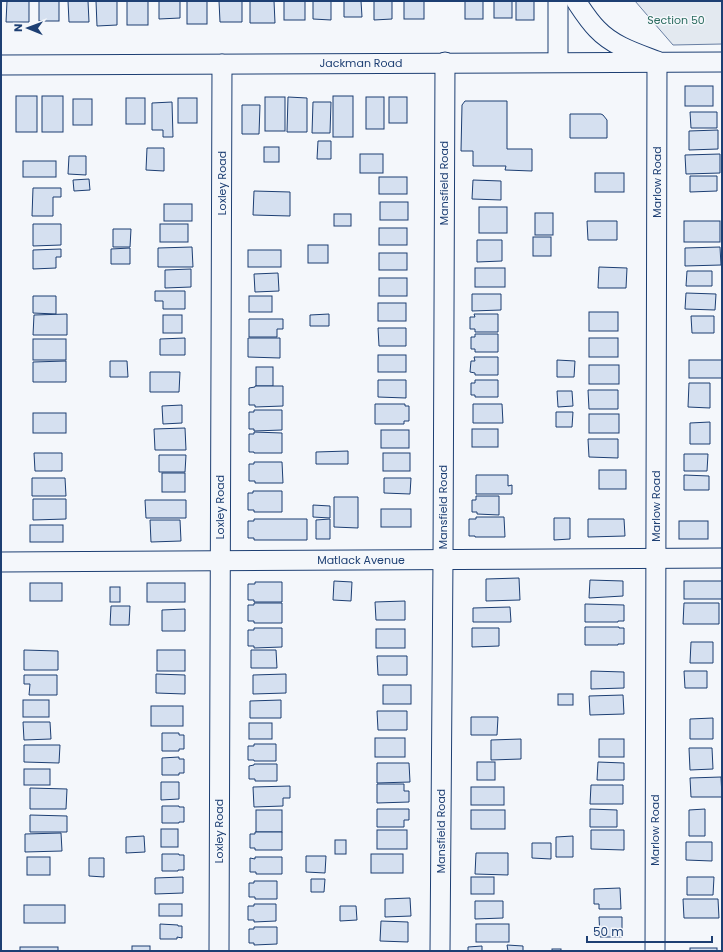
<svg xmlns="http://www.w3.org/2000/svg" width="723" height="952" font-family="Poppins,sans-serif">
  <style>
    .green { fill: #e3e9f0; stroke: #687fa3 }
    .building { fill: #d5e0f0; stroke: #1d3f73 }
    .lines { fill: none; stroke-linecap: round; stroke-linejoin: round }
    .minor-casing { stroke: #1d3f73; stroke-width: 21 }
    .minor { stroke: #f4f7fb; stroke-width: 19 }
    .labels { text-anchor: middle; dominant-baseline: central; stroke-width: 3; stroke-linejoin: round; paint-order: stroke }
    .park-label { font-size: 11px; fill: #2c6c60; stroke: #f4f7fb }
    .street-label { font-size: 11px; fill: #1d3f73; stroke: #f4f7fb }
  </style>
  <rect width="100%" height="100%" fill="#f4f7fb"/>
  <path class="green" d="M 635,1 L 722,1 L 722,44 L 673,45 Z"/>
  <g class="building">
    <path d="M 7,1 L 29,1 L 29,22 L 6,22 Z"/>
    <rect x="39" y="1" width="20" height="20"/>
    <path d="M 68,1 L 88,1 L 89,22 L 69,22 Z"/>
    <path d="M 96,1 L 117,1 L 117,25 L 97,26 Z"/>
    <rect x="127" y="1" width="21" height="24"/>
    <path d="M 159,1 L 180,1 L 180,18 L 159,19 Z"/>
    <rect x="187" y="1" width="20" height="23"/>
    <path d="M 219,1 L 242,1 L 242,22 L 220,22 Z"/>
    <path d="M 250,1 L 274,1 L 275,23 L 250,23 Z"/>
    <rect x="284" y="1" width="21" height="19"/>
    <path d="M 313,1 L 331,1 L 331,20 L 313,19 Z"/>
    <path d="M 344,1 L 361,1 L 362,17 L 344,17 Z"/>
    <path d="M 374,1 L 392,1 L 392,19 L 374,20 Z"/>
    <rect x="404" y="1" width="20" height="18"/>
    <rect x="465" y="1" width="18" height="18"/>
    <rect x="494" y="1" width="18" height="17"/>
    <rect x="516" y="1" width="18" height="19"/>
    <rect x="685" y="86" width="28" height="20"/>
    <rect x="16" y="96" width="21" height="36"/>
    <rect x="42" y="96" width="21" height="36"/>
    <rect x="333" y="96" width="20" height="41"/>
    <rect x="265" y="97" width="20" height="34"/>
    <path d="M 288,97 L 307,98 L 307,132 L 287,132 Z"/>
    <rect x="366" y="97" width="18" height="32"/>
    <rect x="389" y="97" width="18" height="26"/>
    <rect x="126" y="98" width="19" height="26"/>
    <rect x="178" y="98" width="19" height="25"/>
    <rect x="73" y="99" width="19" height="26"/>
    <path d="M 465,101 L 507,101 L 507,149 L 532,149 L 532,171 L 505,170 L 506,166 L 473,166 L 473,151 L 461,151 L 462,105 Z"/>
    <path d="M 172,102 L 173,137 L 163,137 L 163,130 L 152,130 L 152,103 Z"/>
    <path d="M 313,102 L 331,102 L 330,133 L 312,133 Z"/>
    <path d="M 242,105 L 260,105 L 259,134 L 242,134 Z"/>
    <path d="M 690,112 L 717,112 L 717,128 L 691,128 Z"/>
    <path d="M 570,114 L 601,114 L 603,115 L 607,120 L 607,138 L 570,138 Z"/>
    <path d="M 718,130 L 718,149 L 689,150 L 689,131 Z"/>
    <path d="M 318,141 L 331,141 L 331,159 L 317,159 Z"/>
    <rect x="264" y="147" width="15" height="15"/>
    <path d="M 147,148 L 164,148 L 164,171 L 146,170 Z"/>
    <rect x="360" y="154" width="23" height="19"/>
    <path d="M 720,154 L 720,173 L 686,174 L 685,155 Z"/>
    <path d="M 69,156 L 86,156 L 86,175 L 68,174 Z"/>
    <rect x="23" y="161" width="33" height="16"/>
    <rect x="595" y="173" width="29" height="19"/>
    <path d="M 690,176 L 717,176 L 717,191 L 690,192 Z"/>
    <rect x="379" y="177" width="28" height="17"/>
    <path d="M 89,179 L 90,190 L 74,191 L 73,180 Z"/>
    <path d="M 473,180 L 501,181 L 501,200 L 472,199 Z"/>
    <path d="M 33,188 L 61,188 L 61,197 L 53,197 L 53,216 L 32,216 Z"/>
    <path d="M 254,191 L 290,192 L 290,216 L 253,215 Z"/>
    <rect x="380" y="202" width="28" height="18"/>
    <rect x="164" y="204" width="28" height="17"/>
    <rect x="479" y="207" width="28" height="26"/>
    <rect x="535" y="213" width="18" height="22"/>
    <rect x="334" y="214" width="17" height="12"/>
    <path d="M 587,221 L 617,221 L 617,240 L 588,240 Z"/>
    <rect x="684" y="221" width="36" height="21"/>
    <path d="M 33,224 L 61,224 L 61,245 L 33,246 Z"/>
    <rect x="160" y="224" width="28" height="18"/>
    <rect x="379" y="228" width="28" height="17"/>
    <path d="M 113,229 L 131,229 L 130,247 L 113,247 Z"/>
    <rect x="533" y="237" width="18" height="19"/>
    <path d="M 477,240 L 502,240 L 502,261 L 477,262 Z"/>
    <rect x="308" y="245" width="20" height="18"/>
    <path d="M 192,247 L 193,267 L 158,267 L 158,248 Z"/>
    <path d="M 720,247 L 721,265 L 685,266 L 685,248 Z"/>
    <path d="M 130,248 L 130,264 L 111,264 L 111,249 Z"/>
    <path d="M 61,249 L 61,257 L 56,257 L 56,268 L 33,269 L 33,250 Z"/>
    <rect x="248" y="250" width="33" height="17"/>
    <rect x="379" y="253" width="28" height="17"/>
    <path d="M 599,267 L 627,268 L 626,288 L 598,288 Z"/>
    <rect x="475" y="268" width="30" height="19"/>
    <path d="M 191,269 L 191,287 L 165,288 L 165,270 Z"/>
    <path d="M 687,271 L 712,271 L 712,286 L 686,286 Z"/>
    <path d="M 278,273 L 279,291 L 255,292 L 254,274 Z"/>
    <rect x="379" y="278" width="28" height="18"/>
    <path d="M 155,291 L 185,291 L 185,309 L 163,309 L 163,301 L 155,301 Z"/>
    <path d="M 686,293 L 716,294 L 715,310 L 685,309 Z"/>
    <path d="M 472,294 L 501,294 L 501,310 L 472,311 Z"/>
    <path d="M 33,296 L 56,296 L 56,314 L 33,313 Z"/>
    <rect x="249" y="296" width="23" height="16"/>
    <rect x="378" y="303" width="28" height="18"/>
    <rect x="589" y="312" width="29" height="19"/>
    <path d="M 67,314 L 67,335 L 33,335 L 34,315 Z"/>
    <path d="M 329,314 L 329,326 L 310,326 L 310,315 Z"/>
    <path d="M 474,314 L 498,314 L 498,332 L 475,332 L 475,329 L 470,329 L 470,317 L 475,317 Z"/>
    <rect x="163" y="315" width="19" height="18"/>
    <path d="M 691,316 L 714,316 L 714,333 L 692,333 Z"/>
    <path d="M 249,319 L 283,319 L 283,329 L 277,329 L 277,337 L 249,337 Z"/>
    <path d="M 378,328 L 406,328 L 406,346 L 379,346 Z"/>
    <path d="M 475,334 L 498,334 L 498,352 L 475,352 L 475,349 L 471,349 L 471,337 L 475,337 Z"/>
    <path d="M 185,338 L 185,355 L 160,355 L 160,339 Z"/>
    <path d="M 248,338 L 280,338 L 280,358 L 248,357 Z"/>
    <rect x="589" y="338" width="29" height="19"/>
    <rect x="33" y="339" width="33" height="21"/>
    <rect x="378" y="355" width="28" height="17"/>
    <path d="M 474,357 L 498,357 L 498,375 L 475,375 L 475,373 L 470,372 L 471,361 L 475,361 Z"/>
    <path d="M 557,360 L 575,361 L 574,377 L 557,377 Z"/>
    <rect x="689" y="360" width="33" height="18"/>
    <path d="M 66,361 L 66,382 L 33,382 L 33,362 Z"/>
    <path d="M 110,361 L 127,361 L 128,377 L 110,377 Z"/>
    <rect x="589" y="365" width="30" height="19"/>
    <rect x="256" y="367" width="17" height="19"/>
    <path d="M 150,372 L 180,372 L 179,392 L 150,392 Z"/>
    <path d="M 378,380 L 406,380 L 406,398 L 378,397 Z"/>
    <path d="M 475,380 L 498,380 L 498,397 L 475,397 L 475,395 L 471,395 L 471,383 L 475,383 Z"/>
    <path d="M 689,383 L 710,383 L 710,408 L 688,407 Z"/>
    <path d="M 255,386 L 283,386 L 283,406 L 255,407 L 255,405 L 249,405 L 249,388 L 255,387 Z"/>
    <path d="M 588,390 L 618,390 L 618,409 L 589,409 Z"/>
    <path d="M 557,391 L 572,391 L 573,406 L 558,407 Z"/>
    <path d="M 375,404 L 405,404 L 405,406 L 409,406 L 409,421 L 404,421 L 404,424 L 375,424 Z"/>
    <path d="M 473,404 L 502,404 L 503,423 L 473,423 Z"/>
    <path d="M 182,405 L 182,423 L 163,424 L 162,406 Z"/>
    <path d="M 254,410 L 282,410 L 282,430 L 254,431 L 254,429 L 249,429 L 249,412 L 254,412 Z"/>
    <path d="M 556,412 L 573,412 L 572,427 L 556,427 Z"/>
    <rect x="33" y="413" width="33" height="20"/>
    <rect x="589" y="414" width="30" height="19"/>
    <path d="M 710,422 L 710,444 L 690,444 L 690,423 Z"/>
    <path d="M 185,428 L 186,450 L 155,450 L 154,429 Z"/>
    <rect x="472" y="429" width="26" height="18"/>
    <rect x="381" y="430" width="28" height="18"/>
    <path d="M 254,432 L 282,433 L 282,453 L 254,453 L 254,452 L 249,452 L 249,434 L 254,434 Z"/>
    <path d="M 588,439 L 618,439 L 618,458 L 589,457 Z"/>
    <path d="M 348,451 L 348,464 L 316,464 L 316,452 Z"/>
    <path d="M 34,453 L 62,453 L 62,471 L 35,471 Z"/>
    <rect x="383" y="453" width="27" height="18"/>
    <path d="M 684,454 L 708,454 L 707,471 L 684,471 Z"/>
    <path d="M 159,455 L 186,455 L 185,472 L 159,472 Z"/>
    <path d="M 254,462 L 282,462 L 283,483 L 255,483 L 255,481 L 249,481 L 249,464 L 254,464 Z"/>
    <rect x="599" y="470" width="27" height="19"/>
    <rect x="162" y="473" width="23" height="19"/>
    <path d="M 476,475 L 508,475 L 508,486 L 512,485 L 512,494 L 476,494 Z"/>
    <path d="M 684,475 L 709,476 L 709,490 L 684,490 Z"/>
    <path d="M 32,478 L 65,478 L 66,496 L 32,496 Z"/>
    <path d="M 384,478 L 411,478 L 410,494 L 384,493 Z"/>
    <path d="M 253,491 L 282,491 L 282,512 L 254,512 L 254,510 L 248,510 L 248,493 L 253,493 Z"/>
    <path d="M 476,496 L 499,496 L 499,515 L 477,514 L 477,512 L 472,512 L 472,500 L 476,500 Z"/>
    <path d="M 334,497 L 358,497 L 358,528 L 334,527 Z"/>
    <path d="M 33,499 L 66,499 L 66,519 L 33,520 Z"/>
    <path d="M 145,500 L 186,500 L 186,518 L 146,518 Z"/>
    <path d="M 313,505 L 330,506 L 330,518 L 313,517 Z"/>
    <rect x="381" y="509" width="30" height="18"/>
    <path d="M 476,517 L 504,517 L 505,537 L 475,537 L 475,536 L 469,536 L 469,519 L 476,519 Z"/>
    <path d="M 554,518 L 570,518 L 570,539 L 554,540 Z"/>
    <path d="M 254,519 L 307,519 L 307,540 L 254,540 L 254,538 L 248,538 L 248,521 L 254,521 Z"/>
    <path d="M 330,519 L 330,539 L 316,539 L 316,520 Z"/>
    <path d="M 588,519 L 624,519 L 625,536 L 588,537 Z"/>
    <path d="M 150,520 L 180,520 L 181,541 L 151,542 Z"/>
    <rect x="679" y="521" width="29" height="18"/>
    <rect x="30" y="525" width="33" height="17"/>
    <path d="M 519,578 L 520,600 L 486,601 L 486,579 Z"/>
    <path d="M 590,580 L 623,581 L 623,596 L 589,598 Z"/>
    <path d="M 334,581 L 352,582 L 351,601 L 333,600 Z"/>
    <rect x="684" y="581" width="38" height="18"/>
    <path d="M 255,582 L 282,582 L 282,602 L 254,602 L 254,600 L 248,600 L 248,584 L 255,584 Z"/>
    <rect x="30" y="583" width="32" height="18"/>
    <rect x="147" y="583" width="38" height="19"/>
    <rect x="110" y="587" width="10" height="15"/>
    <path d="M 405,601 L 405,620 L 376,620 L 375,602 Z"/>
    <path d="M 254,603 L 282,603 L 282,623 L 254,623 L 254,621 L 248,621 L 248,605 L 254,605 Z"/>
    <path d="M 684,603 L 719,603 L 719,624 L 683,624 Z"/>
    <path d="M 585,604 L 624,605 L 624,621 L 618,621 L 618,622 L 585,622 Z"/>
    <path d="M 111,606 L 130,606 L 129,625 L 110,625 Z"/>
    <path d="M 510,607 L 511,622 L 473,622 L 473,608 Z"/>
    <path d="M 185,609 L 185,631 L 162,631 L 162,610 Z"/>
    <path d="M 585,627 L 619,627 L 619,628 L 624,628 L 624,644 L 618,644 L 618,645 L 585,645 Z"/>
    <path d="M 254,628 L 282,628 L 282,647 L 254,648 L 254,646 L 248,646 L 248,630 L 254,630 Z"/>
    <path d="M 472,628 L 499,628 L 499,646 L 472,647 Z"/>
    <rect x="376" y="629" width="29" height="19"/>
    <path d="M 691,642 L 713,642 L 713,663 L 690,663 Z"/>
    <path d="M 24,650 L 58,651 L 58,670 L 24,670 Z"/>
    <rect x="157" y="650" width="28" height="21"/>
    <path d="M 251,650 L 276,650 L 277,668 L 251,668 Z"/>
    <path d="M 377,656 L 407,656 L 407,675 L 378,675 Z"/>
    <path d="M 591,671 L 624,672 L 624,688 L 591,689 Z"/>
    <path d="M 684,671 L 707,671 L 707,688 L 685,688 Z"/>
    <path d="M 156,674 L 185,675 L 185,694 L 156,693 Z"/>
    <path d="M 286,674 L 286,693 L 253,694 L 253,675 Z"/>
    <path d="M 24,675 L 57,675 L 57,695 L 29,695 L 30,684 L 24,684 Z"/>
    <rect x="383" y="685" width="28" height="19"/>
    <rect x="558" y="694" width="15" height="11"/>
    <path d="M 623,695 L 624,714 L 590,715 L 589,696 Z"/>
    <rect x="23" y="700" width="26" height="17"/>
    <path d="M 281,700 L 281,718 L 250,718 L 250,701 Z"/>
    <rect x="151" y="706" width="32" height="20"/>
    <path d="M 377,711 L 407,711 L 407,730 L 378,730 Z"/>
    <path d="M 471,717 L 498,717 L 497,735 L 471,735 Z"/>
    <path d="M 713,718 L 713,739 L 690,739 L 690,719 Z"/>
    <path d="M 23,722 L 50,722 L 51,739 L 24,740 Z"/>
    <rect x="249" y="723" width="23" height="16"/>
    <path d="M 162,733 L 179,733 L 179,735 L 184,735 L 184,749 L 179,749 L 179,751 L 162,751 Z"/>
    <rect x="375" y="738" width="30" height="19"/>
    <path d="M 521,739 L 521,759 L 491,760 L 491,740 Z"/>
    <rect x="599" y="739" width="25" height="18"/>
    <path d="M 254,744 L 276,744 L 276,761 L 254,761 L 254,760 L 248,760 L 248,746 L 254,746 Z"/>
    <path d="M 24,745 L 60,745 L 59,763 L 24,762 Z"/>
    <path d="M 689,748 L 712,748 L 713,769 L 690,770 Z"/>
    <path d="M 179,757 L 179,759 L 184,759 L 184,773 L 179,773 L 179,775 L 162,775 L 162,758 Z"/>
    <rect x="477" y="762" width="18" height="18"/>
    <path d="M 598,762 L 624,763 L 624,780 L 597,780 Z"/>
    <path d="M 377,763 L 409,763 L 410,782 L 377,783 Z"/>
    <path d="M 254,764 L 277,764 L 277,781 L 255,781 L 255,779 L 249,779 L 249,766 L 254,765 Z"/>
    <rect x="24" y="769" width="26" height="16"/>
    <path d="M 721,777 L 722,797 L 691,797 L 690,778 Z"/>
    <path d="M 161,782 L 179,782 L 179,799 L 161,800 Z"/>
    <path d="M 377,784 L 404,784 L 404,791 L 409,791 L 409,802 L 377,803 Z"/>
    <path d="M 591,785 L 623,785 L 623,804 L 590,804 Z"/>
    <path d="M 290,786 L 290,798 L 283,798 L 283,806 L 254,807 L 253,787 Z"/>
    <rect x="471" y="787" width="33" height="18"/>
    <path d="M 30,788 L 67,789 L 66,809 L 30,809 Z"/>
    <path d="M 162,806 L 179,806 L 179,807 L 184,807 L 184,822 L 179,822 L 179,823 L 162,823 Z"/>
    <path d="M 377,809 L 409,809 L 409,820 L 404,820 L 404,827 L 377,827 Z"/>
    <path d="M 590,809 L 617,810 L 617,827 L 590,827 Z"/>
    <path d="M 705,809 L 705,836 L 689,836 L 689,810 Z"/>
    <rect x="256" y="810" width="26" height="22"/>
    <rect x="471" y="810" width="34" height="19"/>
    <path d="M 30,815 L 67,816 L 67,832 L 30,832 Z"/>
    <rect x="161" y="829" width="17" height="18"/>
    <rect x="377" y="830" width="30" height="19"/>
    <path d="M 591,830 L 624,830 L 624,850 L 591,849 Z"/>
    <path d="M 255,832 L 282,832 L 282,850 L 255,850 L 255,848 L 250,848 L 250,834 L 255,834 Z"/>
    <path d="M 61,833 L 62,851 L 25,852 L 25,834 Z"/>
    <path d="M 144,836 L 145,852 L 126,853 L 126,837 Z"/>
    <path d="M 573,836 L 573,857 L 556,857 L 556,837 Z"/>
    <rect x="335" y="840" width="11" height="14"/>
    <path d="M 686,842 L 712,842 L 712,861 L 686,860 Z"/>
    <path d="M 532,843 L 551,843 L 551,859 L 532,858 Z"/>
    <path d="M 476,853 L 508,853 L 508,875 L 475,874 Z"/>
    <path d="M 162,854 L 179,854 L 179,855 L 184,855 L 184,870 L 178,870 L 178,871 L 162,871 Z"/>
    <rect x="371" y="854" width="32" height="19"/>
    <path d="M 306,856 L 326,856 L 325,873 L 306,872 Z"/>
    <rect x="27" y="857" width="23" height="18"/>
    <path d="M 255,857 L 282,857 L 282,874 L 256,874 L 256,872 L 250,872 L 250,858 L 255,859 Z"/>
    <path d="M 89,858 L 104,858 L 104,877 L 89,876 Z"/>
    <path d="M 183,877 L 183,893 L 155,894 L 155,878 Z"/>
    <rect x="471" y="877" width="23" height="17"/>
    <path d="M 687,877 L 714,877 L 713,895 L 687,895 Z"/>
    <path d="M 311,879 L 325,879 L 324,892 L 311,892 Z"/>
    <path d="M 254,881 L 277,881 L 277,899 L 255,899 L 255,897 L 249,897 L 249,883 L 254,883 Z"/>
    <path d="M 620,888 L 621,909 L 599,909 L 599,904 L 594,904 L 594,889 Z"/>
    <path d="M 410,898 L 411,916 L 385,917 L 385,899 Z"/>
    <path d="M 683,899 L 718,899 L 719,918 L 684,918 Z"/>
    <path d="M 475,901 L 503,901 L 503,918 L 475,919 Z"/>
    <rect x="159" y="904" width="23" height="12"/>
    <path d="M 254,904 L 276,904 L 276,921 L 254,922 L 254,920 L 248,920 L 248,906 L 254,906 Z"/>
    <rect x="24" y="905" width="41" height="18"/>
    <path d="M 340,906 L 356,906 L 357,920 L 340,921 Z"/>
    <path d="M 599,917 L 622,917 L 622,937 L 600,937 Z"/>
    <path d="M 381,921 L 408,922 L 408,942 L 380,941 Z"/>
    <path d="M 160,924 L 178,925 L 178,926 L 182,926 L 182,938 L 177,937 L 177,939 L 160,939 Z"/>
    <rect x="476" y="924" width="33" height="18"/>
    <path d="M 254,927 L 277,927 L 277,944 L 254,945 L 254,943 L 249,943 L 249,929 L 254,929 Z"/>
    <path d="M 507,945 L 523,946 L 523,951 L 508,951 Z"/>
    <rect x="132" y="946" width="18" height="5"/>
    <path d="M 482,946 L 482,951 L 468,951 L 468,947 Z"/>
    <rect x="20" y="947" width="38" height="4"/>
    <rect x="690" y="948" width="27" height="3"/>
    <rect x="552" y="949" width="9" height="2"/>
  </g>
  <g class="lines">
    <defs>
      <g id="minor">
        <path d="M 558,1 L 558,62"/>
        <path d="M 576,1 C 582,10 589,21 597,29 C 613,46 636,53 657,61 L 655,951"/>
        <path d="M 1,65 L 722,62"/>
        <path d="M 1,562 L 722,558"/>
        <path d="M 219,951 L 222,64"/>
        <path d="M 440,951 L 443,559 L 445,62"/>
      </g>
    </defs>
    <use href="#minor" class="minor-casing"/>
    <use href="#minor" class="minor"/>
  </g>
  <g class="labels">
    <g class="park-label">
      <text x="676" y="20">Section 50</text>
    </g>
    <g class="street-label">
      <text x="361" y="63">Jackman Road</text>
      <text transform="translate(657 182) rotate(-90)">Marlow Road</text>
      <text transform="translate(222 183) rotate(-90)">Loxley Road</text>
      <text transform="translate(444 183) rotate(-90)">Mansfield Road</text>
      <text transform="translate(656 506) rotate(-90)">Marlow Road</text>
      <text transform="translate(220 507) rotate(-90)">Loxley Road</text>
      <text transform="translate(443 507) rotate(-90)">Mansfield Road</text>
      <text x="361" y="560">Matlack Avenue</text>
      <text transform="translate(655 830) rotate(-90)">Marlow Road</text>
      <text transform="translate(219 831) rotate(-90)">Loxley Road</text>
      <text transform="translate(441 831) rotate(-90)">Mansfield Road</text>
    </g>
  </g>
  <rect width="723" height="952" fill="none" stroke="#1d3f73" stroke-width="4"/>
  <g transform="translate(28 28) rotate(271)" stroke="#f4f7fb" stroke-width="3" paint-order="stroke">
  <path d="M0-3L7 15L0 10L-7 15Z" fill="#1d3f73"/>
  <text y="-6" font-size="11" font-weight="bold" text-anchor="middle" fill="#1d3f73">N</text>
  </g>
  <path d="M587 936v6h125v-6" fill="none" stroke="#1d3f73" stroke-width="2"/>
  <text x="593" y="936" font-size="12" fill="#1d3f73" stroke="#f4f7fb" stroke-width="3" paint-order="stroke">50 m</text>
</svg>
